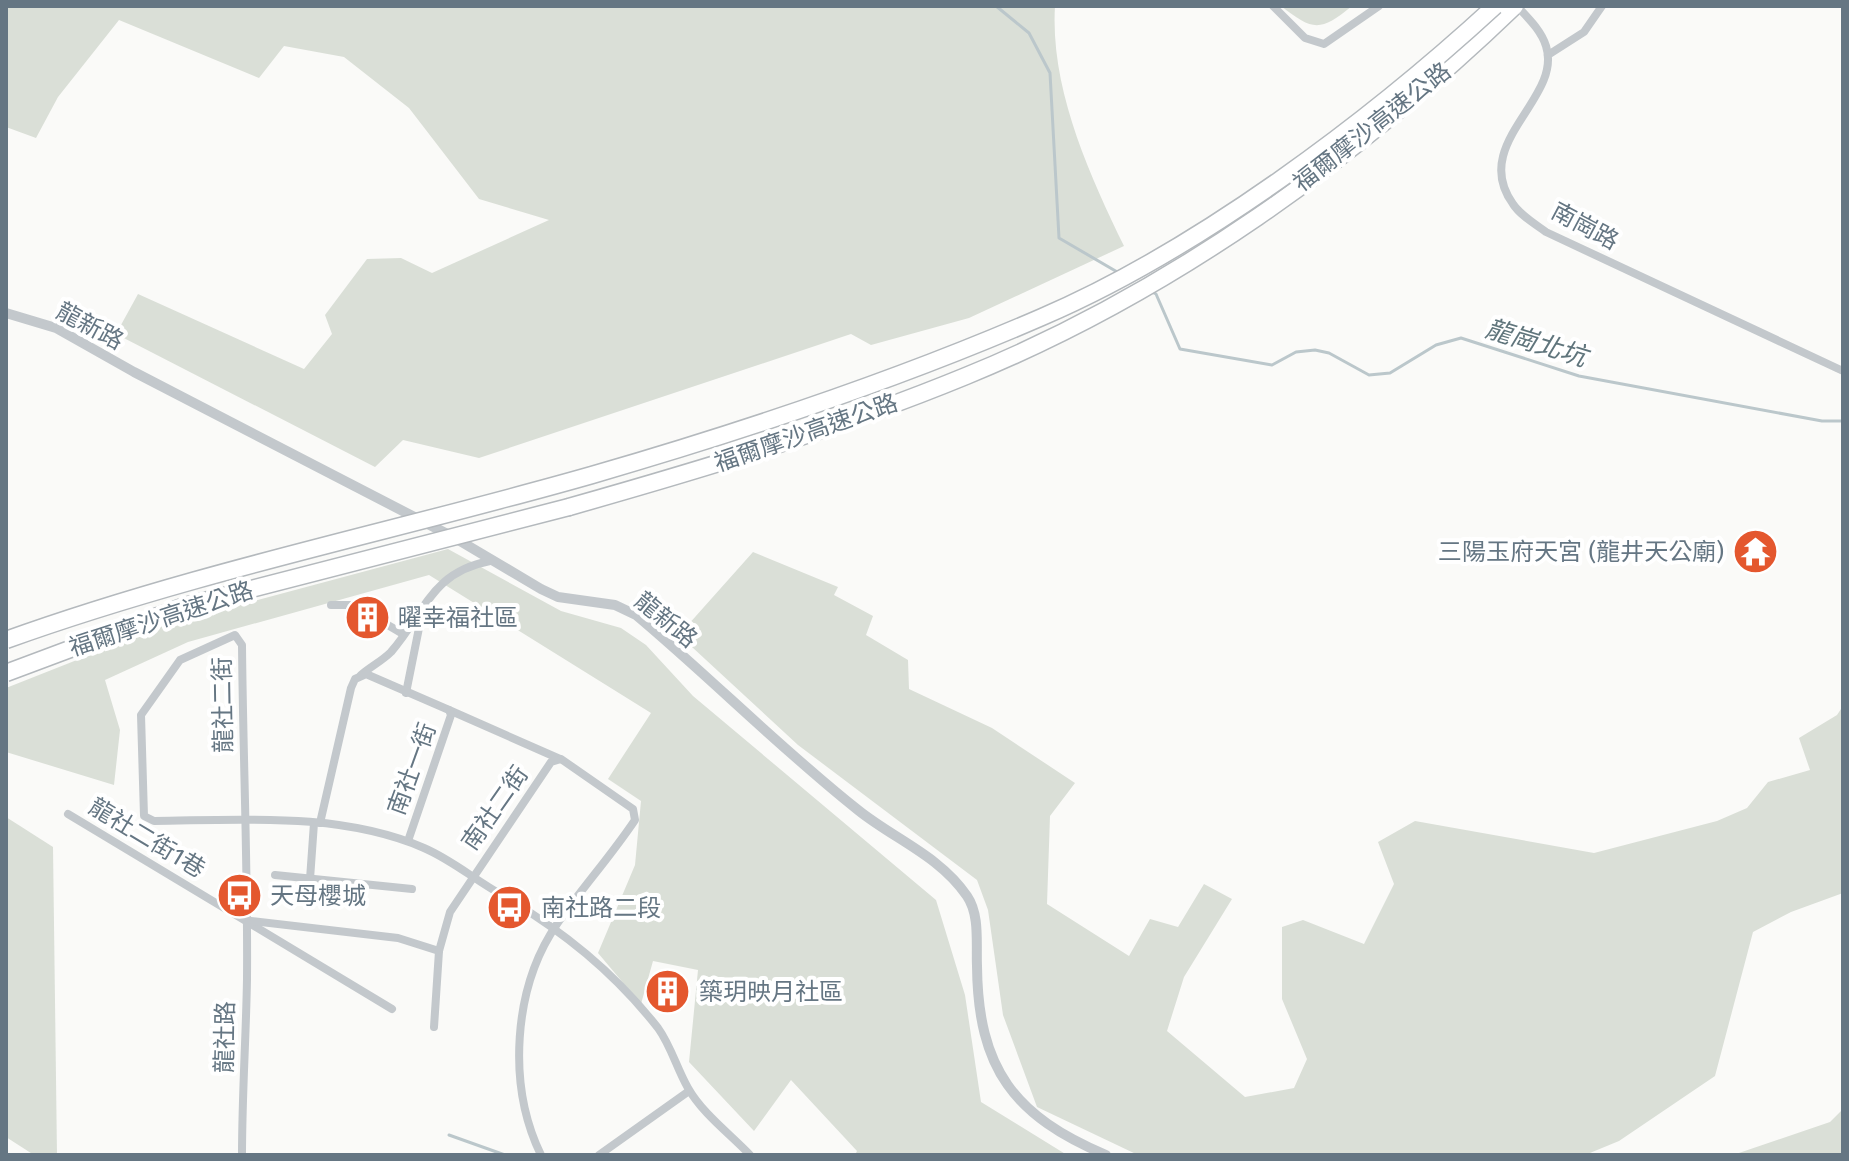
<svg xmlns="http://www.w3.org/2000/svg" width="1849" height="1161" font-family="'Fira Sans','Noto Sans TC',sans-serif">
  <style>
    .green { fill: #dadfd7 }
    .lines { fill: none; stroke-linecap: round; stroke-linejoin: round }
    .stream { stroke: #bbc7cb; stroke-width: 3 }
    .motorway-casing { stroke: #b4b9bd; stroke-width: 19 }
    .minor { stroke: #c3c8cc; stroke-width: 8 }
    .tertiary { stroke: #c3c8cc; stroke-width: 10 }
    .motorway { stroke: #fff; stroke-width: 16 }
    .motorway-bridge-casing { stroke: #b4b9bd; stroke-width: 19; stroke-linecap: butt }
    .motorway-bridge { stroke: #fff; stroke-width: 16 }
    .labels { text-anchor: middle; dominant-baseline: central; stroke-width: 8; stroke-linejoin: round; paint-order: stroke }
    .street-label { font-size: 24px; fill: #657683; stroke: #fff }
    .poi-label { font-size: 24px; fill: #657683; stroke: #fff; text-anchor: start }
    .water-label { font-size: 26px; font-style: italic; fill: #60757c; stroke: #fff }
  </style>
  <rect width="100%" height="100%" fill="#fafaf8"/>
  <g class="green">
    <path d="M 6,6 L 1055,6 C 1050,88 1089,174 1124,246 L 969,318 L 871,345 L 851,334 L 479,458 L 403,440 L 375,467 L 116,334 L 138,294 L 304,369 L 332,334 L 325,315 L 367,259 L 401,258 L 432,273 L 549,220 L 479,199 L 409,108 L 344,57 L 284,46 L 259,78 L 119,20 L 58,97 L 36,138 L 6,127 Z"/>
    <path d="M 1281,6 L 1352,6 C 1320,32 1313,31 1281,6 Z"/>
    <path d="M 448,549 L 561,611 L 621,628 L 646,645 L 693,696 L 936,900 L 965,995 L 981,1102 L 1067,1155 L 855,1155 L 857,1151 L 791,1080 L 754,1131 L 689,1062 L 698,970 L 653,961 L 641,1004 L 598,953 L 635,865 L 641,801 L 608,779 L 651,713 L 429,575 L 188,642 L 105,680 L 120,730 L 114,785 L 6,752 L 6,688 L 168,624 Z"/>
    <path d="M 753,552 L 838,587 L 834,595 L 873,616 L 866,635 L 908,660 L 909,689 L 992,728 L 1075,783 L 1050,816 L 1047,904 L 1129,956 L 1150,919 L 1178,927 L 1204,884 L 1232,899 L 1184,977 L 1167,1031 L 1245,1097 L 1294,1088 L 1307,1059 L 1282,999 L 1282,927 L 1303,920 L 1364,944 L 1394,884 L 1378,842 L 1415,821 L 1594,853 L 1717,821 L 1747,808 L 1768,782 L 1810,770 L 1799,738 L 1837,715 L 1843,706 L 1843,893 L 1791,912 L 1753,932 L 1715,1076 L 1619,1141 L 1585,1155 L 1138,1155 L 1037,1107 L 1003,1015 L 988,910 L 977,880 L 798,745 L 679,635 Z"/>
    <path d="M 6,817 L 53,847 L 57,1155 L 34,1155 L 6,1137 Z"/>
    <path d="M 1843,1109 L 1843,1155 L 1733,1155 L 1830,1122 Z"/>
  </g>
  <g class="lines">
    <g class="stream">
      <path d="M 996,6 L 1029,33 L 1050,73 L 1059,238 L 1119,273"/>
      <path d="M 1150,291 L 1156,294 L 1180,349 L 1272,365 L 1296,352 L 1315,350 L 1329,353 L 1369,375 L 1390,373 L 1436,345 L 1461,338 L 1579,376 L 1822,421 L 1843,421"/>
      <path d="M 449,1135 L 505,1155"/>
    </g>
    <defs>
      <path id="motorway" d="M 569,507 C 703,469 837,429 966,376 C 1170,293 1357,158 1515,6"/>
    </defs>
    <use href="#motorway" class="motorway-casing"/>
    <g class="minor">
      <path d="M 1273,6 L 1305,38 L 1324,44 L 1379,6"/>
      <path d="M 1517,6 C 1528,18 1541,30 1546,46 C 1563,99 1469,143 1513,204 C 1520,215 1535,224 1546,232 L 1843,371"/>
      <path d="M 1548,55 L 1584,32 L 1602,6"/>
      <path d="M 331,605 L 354,605 L 403,634"/>
      <path d="M 361,675 C 370,667 382,661 391,652 C 425,613 431,572 490,561"/>
      <path d="M 406,693 L 423,608"/>
      <path d="M 449,710 L 560,759"/>
      <path d="M 68,814 L 392,1009"/>
      <path d="M 320,823 L 351,688 L 355,679 L 366,674 L 449,710 L 451,715 L 408,841"/>
      <path d="M 275,875 L 412,889"/>
      <path d="M 310,879 L 314,823"/>
      <path d="M 251,921 L 398,938 L 439,951"/>
      <path d="M 434,1027 L 439,951 L 450,912 L 551,762 L 561,759 L 633,809 L 635,820 C 611,856 582,888 557,924 C 513,988 507,1085 541,1155"/>
      <path d="M 242,1155 C 242,1096 246,1038 247,979 C 248,868 243,756 242,645 L 235,635 L 180,660 L 141,715 L 144,816 L 154,821 C 243,820 341,812 424,848 C 452,860 475,880 502,895 C 563,931 614,972 658,1028 C 671,1046 677,1069 688,1088 C 702,1113 730,1134 750,1155"/>
      <path d="M 599,1155 L 689,1091"/>
    </g>
    <path class="tertiary" d="M 6,313 L 56,328 L 134,372 L 455,538 L 541,589 L 558,597 L 615,605 L 636,615 C 711,678 781,749 858,810 C 894,839 940,856 967,896 C 980,915 976,943 977,966 C 978,1069 1014,1116 1106,1155"/>
    <use href="#motorway" class="motorway"/>
    <defs>
      <g id="motorway-bridge">
        <path d="M 6,640 C 198,571 396,531 592,475 C 744,431 897,380 1042,317 C 1198,250 1370,121 1495,6"/>
        <path d="M 6,673 L 185,606 L 569,507"/>
      </g>
    </defs>
    <use href="#motorway-bridge" class="motorway-bridge-casing"/>
    <use href="#motorway-bridge" class="motorway-bridge"/>
  </g>
  <defs>
    <symbol id="temple-disc" viewBox="-11 -11 22 22"><circle r="9.5" fill="#e4572e" stroke="#fff"/><path d="M0-6L5-2H3V0L6.5 2.5H4V6H1.5V3h-3V6H-4V2.5H-6.5L-3 0V-2H-5Z" fill="#fff"/></symbol>
    <symbol id="building-disc" viewBox="-11 -11 22 22"><circle r="9.5" fill="#e4572e" stroke="#fff"/><path d="M-4-6H4V6H1V3H-1V6H-4ZM-2.5-4.3h1.7v1.8h-1.7ZM.8-4.3h1.7v1.8H.8ZM-2.5-1h1.7V.8h-1.7ZM.8-1h1.7V.8H.8Z" fill="#fff"/></symbol>
    <symbol id="bus-disc" viewBox="-11 -11 22 22"><circle r="9.5" fill="#e4572e" stroke="#fff"/><path d="M-5-6H5V4H4V6H2V4H-2V6H-4V4H-5ZM-3.5-4V0h7V-4ZM-3.5 1.2v1.5H-2V1.2ZM2 1.2v1.5H3.5V1.2Z" fill="#fff"/></symbol>
  </defs>
  <g fill-rule="evenodd">
    <use href="#temple-disc" x="1730" y="526" width="51" height="51"/>
    <use href="#building-disc" x="342" y="592" width="51" height="51"/>
    <use href="#bus-disc" x="214" y="870" width="51" height="51"/>
    <use href="#bus-disc" x="484" y="882" width="51" height="51"/>
    <use href="#building-disc" x="642" y="966" width="51" height="51"/>
  </g>
  <g class="labels">
    <g class="street-label">
      <text transform="translate(1372 127) rotate(-38)">福爾摩沙高速公路</text>
      <text transform="translate(1585 226) rotate(28)">南崗路</text>
      <text transform="translate(90 326) rotate(28)">龍新路</text>
      <text transform="translate(806 433) rotate(-19)">福爾摩沙高速公路</text>
      <text transform="translate(161 619) rotate(-18)">福爾摩沙高速公路</text>
      <text transform="translate(666 620) rotate(39)">龍新路</text>
      <text transform="translate(223 705) rotate(-91)">龍社二街</text>
      <text transform="translate(412 769) rotate(-70)">南社一街</text>
      <text transform="translate(495 808) rotate(-55)">南社二街</text>
      <text transform="translate(147 838) rotate(31)">龍社二街1巷</text>
      <text transform="translate(225 1037) rotate(-89)">龍社路</text>
    </g>
    <g class="poi-label">
      <text x="1724" y="552" text-anchor="end">三陽玉府天宮 (龍井天公廟)</text>
      <text x="398" y="618">曜幸福社區</text>
      <text x="270" y="896">天母櫻城</text>
      <text x="541" y="908">南社路二段</text>
      <text x="699" y="992">築玥映月社區</text>
    </g>
    <g class="water-label">
      <text transform="translate(1536 343) rotate(17)">龍崗北坑</text>
    </g>
  </g>
  <rect width="1849" height="1161" fill="none" stroke="#657683" stroke-width="16"/>
</svg>
